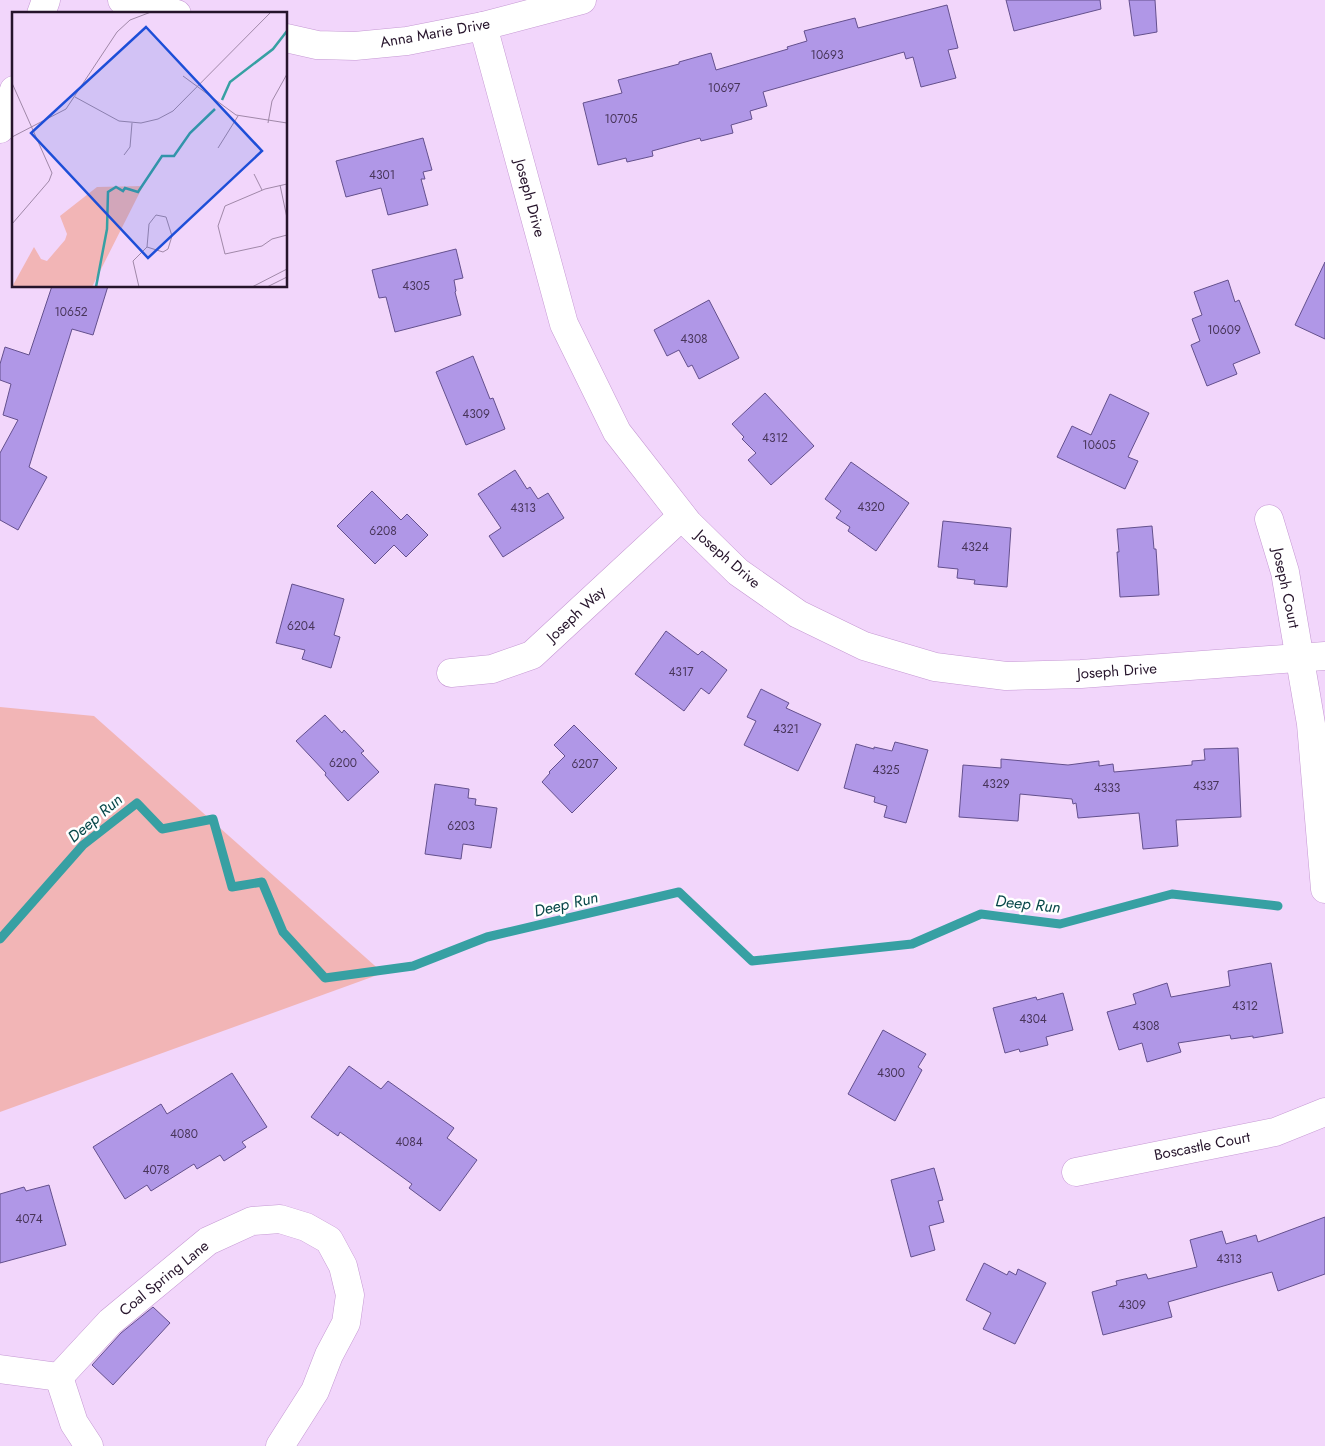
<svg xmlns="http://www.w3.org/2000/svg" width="1325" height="1446" font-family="Jost,sans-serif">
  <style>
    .green { fill: #f2b5b6 }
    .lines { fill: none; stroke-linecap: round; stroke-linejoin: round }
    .stream { stroke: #37a0a3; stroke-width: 9 }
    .building { fill: #b097e7; stroke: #64508d }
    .street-casing { stroke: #c598d3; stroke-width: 29 }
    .street { stroke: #fff; stroke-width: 28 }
    .labels { text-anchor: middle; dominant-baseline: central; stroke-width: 5; stroke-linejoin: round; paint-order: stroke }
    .number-label { font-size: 12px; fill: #48355a }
    .street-label { font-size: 15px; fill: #26142b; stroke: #fff }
    .water-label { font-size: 16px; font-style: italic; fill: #09484a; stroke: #fff }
    .inset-river { fill: none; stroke: #37a0a3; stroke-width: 2.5 }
    .inset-road { fill: none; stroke: #a088a8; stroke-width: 1 }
    .view { fill: #1d4ed8; fill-opacity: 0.15; stroke: #1d4ed8; stroke-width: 2.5 }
    .inset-edge { fill: none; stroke: #26142b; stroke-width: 2.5 }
  </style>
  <rect width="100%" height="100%" fill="#f2d6fb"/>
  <path class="green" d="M 0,707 L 94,716 L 383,973 L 0,1112 Z"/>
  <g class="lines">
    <path class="stream" d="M 0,939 L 83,845 L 137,803 L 162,829 L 213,819 L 232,887 L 262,882 L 283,932 L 325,978 L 413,966 L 487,937 L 679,892 L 752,961 L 912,944 L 981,914 L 1060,924 L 1172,894 L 1278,906"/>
  </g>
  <g class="building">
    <path d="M 1006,0 L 1100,0 L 1101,9 L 1014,31 Z"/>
    <path d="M 1129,0 L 1155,0 L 1157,32 L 1134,36 Z"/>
    <path d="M 947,5 L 958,48 L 948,50 L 956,78 L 921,87 L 913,57 L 906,59 L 904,52 L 763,92 L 767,106 L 750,111 L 752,119 L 731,125 L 733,133 L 701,141 L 700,138 L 652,151 L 653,156 L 627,162 L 626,158 L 598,165 L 583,103 L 622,93 L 618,80 L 679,64 L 679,62 L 711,53 L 716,70 L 788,49 L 787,47 L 807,41 L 804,31 L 855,18 L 858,28 Z"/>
    <path d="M 423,138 L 432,170 L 423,172 L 425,179 L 421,179 L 428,205 L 388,215 L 381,188 L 346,197 L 336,161 Z"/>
    <path d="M 456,249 L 463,278 L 454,280 L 456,291 L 455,292 L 461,315 L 395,332 L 386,297 L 379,298 L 372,270 Z"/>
    <path d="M 1325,262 L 1325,339 L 1295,325 Z"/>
    <path d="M 1228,280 L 1235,302 L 1239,300 L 1260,353 L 1233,364 L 1237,374 L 1207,386 L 1191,345 L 1200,341 L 1192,319 L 1202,315 L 1194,292 Z"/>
    <path d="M 52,286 L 108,286 L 93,335 L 72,329 L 29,467 L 47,477 L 18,530 L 0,520 L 0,453 L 18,420 L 3,415 L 11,384 L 0,380 L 0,364 L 5,347 L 29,355 Z"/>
    <path d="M 709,300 L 739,358 L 699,379 L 692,365 L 688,367 L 679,350 L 667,356 L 654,330 Z"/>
    <path d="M 473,356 L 490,399 L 493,398 L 505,429 L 466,445 L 436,372 Z"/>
    <path d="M 765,393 L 814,446 L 771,485 L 748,460 L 756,453 L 742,439 L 744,437 L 732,424 Z"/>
    <path d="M 1110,394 L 1149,413 L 1128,457 L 1138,461 L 1125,489 L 1057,457 L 1072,426 L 1091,435 Z"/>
    <path d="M 851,462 L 909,503 L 876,551 L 848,531 L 850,527 L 836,518 L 841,511 L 825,499 Z"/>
    <path d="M 515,470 L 527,489 L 530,487 L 538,499 L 548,493 L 564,518 L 503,557 L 489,536 L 501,528 L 478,494 Z"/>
    <path d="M 372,491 L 401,520 L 407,514 L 428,535 L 406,557 L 394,545 L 375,564 L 337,526 Z"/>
    <path d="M 943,521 L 1011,528 L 1007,587 L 974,584 L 975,580 L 957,578 L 958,569 L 938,567 Z"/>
    <path d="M 1152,526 L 1154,549 L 1156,549 L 1159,595 L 1120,597 L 1117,552 L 1119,552 L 1117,529 Z"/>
    <path d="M 292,584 L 344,599 L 334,635 L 340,637 L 331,668 L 302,659 L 305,650 L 276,643 Z"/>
    <path d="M 666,631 L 698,655 L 702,651 L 727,670 L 709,694 L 701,688 L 684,711 L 635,674 Z"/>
    <path d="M 761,689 L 789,703 L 786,708 L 821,724 L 798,771 L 744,745 L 756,721 L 747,717 Z"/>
    <path d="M 325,715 L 342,733 L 344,730 L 364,751 L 361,753 L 379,772 L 348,801 L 325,775 L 326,773 L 296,741 Z"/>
    <path d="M 574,725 L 617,768 L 572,813 L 542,782 L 550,773 L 549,772 L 565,756 L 554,745 Z"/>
    <path d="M 895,742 L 928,750 L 906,823 L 884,817 L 887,806 L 874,802 L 875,797 L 844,788 L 856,744 L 874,749 L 874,747 L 892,751 Z"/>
    <path d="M 1238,748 L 1241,817 L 1176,820 L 1178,846 L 1143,849 L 1139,813 L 1078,818 L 1076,803 L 1073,804 L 1072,799 L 1020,794 L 1018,821 L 959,817 L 963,765 L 1001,768 L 1001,759 L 1068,765 L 1099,761 L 1099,766 L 1113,764 L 1114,772 L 1192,765 L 1192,761 L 1205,760 L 1204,749 Z"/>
    <path d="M 435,784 L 469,789 L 468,798 L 476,799 L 475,805 L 497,808 L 491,848 L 463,844 L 461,859 L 425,854 Z"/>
    <path d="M 1271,963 L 1283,1033 L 1253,1038 L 1253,1036 L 1231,1039 L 1230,1035 L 1178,1043 L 1181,1052 L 1147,1062 L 1142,1043 L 1119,1050 L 1107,1012 L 1136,1004 L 1133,994 L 1167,983 L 1171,997 L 1230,986 L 1228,971 Z"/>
    <path d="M 1063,993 L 1073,1030 L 1046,1037 L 1048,1045 L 1020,1052 L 1019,1049 L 1005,1053 L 993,1008 L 1036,997 L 1037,1000 Z"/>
    <path d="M 883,1030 L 926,1054 L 918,1067 L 922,1070 L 895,1121 L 848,1094 Z"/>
    <path d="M 349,1066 L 381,1089 L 388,1081 L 454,1128 L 447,1138 L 477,1160 L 440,1211 L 409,1188 L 412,1184 L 340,1132 L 338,1136 L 311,1117 Z"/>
    <path d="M 232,1073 L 267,1127 L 242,1142 L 246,1147 L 224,1161 L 220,1155 L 197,1169 L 194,1164 L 151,1191 L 147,1185 L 125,1199 L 93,1147 L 161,1104 L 167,1114 Z"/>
    <path d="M 934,1168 L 943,1200 L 938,1201 L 944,1222 L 929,1226 L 935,1250 L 911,1257 L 891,1180 Z"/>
    <path d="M 49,1185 L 66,1245 L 0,1263 L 0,1194 L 24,1187 L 26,1191 Z"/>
    <path d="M 1325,1217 L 1325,1274 L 1278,1291 L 1272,1272 L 1168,1302 L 1172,1317 L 1103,1335 L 1092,1292 L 1117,1285 L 1116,1281 L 1146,1274 L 1148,1279 L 1197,1267 L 1190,1240 L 1222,1231 L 1226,1244 L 1256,1235 L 1258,1242 Z"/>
    <path d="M 984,1263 L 1007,1275 L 1009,1271 L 1016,1275 L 1018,1269 L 1046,1283 L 1015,1344 L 983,1329 L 991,1313 L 966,1300 Z"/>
    <path d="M 153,1307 L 170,1323 L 113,1385 L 92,1365 L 121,1333 Z"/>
  </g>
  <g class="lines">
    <defs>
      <g id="street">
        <path d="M 122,0 L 177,14"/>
        <path d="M 41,14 L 46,0"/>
        <path d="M 483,26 L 564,324 L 617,432 L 688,523 L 738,572 L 798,614 L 864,646 L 935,667 L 1006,676 L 1081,674 L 1325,656"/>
        <path d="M 286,38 L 317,45 L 355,46 L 407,41 L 483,26 L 582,0"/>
        <path d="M 0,129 L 14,90"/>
        <path d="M 1269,519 L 1285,572 L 1311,724 L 1325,889"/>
        <path d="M 451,673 L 492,669 L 532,655 L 682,516"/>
        <path d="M 1076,1172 L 1275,1132 L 1325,1112"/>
        <path d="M 0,1369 L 59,1377"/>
        <path d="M 59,1377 L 110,1322 L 208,1241 L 252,1221 L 280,1219 L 306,1227 L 329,1240 L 343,1266 L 350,1295 L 346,1323 L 329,1355 L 315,1391 L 280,1446"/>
        <path d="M 59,1377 L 74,1423 L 89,1446"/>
      </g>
    </defs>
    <use href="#street" class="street-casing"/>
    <use href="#street" class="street"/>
  </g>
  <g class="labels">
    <g class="number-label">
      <text x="827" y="55">10693</text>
      <text x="724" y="88">10697</text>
      <text x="621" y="119">10705</text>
      <text x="382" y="175">4301</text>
      <text x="416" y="286">4305</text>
      <text x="71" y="312">10652</text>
      <text x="1224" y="330">10609</text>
      <text x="694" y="339">4308</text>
      <text x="476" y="414">4309</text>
      <text x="775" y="438">4312</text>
      <text x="1099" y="445">10605</text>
      <text x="871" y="507">4320</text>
      <text x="523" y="508">4313</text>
      <text x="383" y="531">6208</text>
      <text x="975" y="547">4324</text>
      <text x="301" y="626">6204</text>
      <text x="681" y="672">4317</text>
      <text x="786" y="729">4321</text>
      <text x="343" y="763">6200</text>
      <text x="585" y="764">6207</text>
      <text x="886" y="770">4325</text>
      <text x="996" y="784">4329</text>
      <text x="1206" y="786">4337</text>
      <text x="1107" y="788">4333</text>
      <text x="461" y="826">6203</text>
      <text x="1245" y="1006">4312</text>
      <text x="1033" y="1019">4304</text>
      <text x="1146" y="1026">4308</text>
      <text x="891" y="1073">4300</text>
      <text x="184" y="1134">4080</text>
      <text x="409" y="1142">4084</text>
      <text x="156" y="1170">4078</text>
      <text x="29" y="1219">4074</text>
      <text x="1229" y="1259">4313</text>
      <text x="1132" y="1305">4309</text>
    </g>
    <g class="street-label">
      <text transform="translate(435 33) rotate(-10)">Anna Marie Drive</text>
      <text transform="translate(530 198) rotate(75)">Joseph Drive</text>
      <text transform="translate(728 559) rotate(41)">Joseph Drive</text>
      <text transform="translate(1286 588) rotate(78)">Joseph Court</text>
      <text transform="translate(576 614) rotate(-43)">Joseph Way</text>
      <text transform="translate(1117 671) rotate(-4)">Joseph Drive</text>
      <text transform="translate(1202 1146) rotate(-11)">Boscastle Court</text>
      <text transform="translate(164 1278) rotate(-39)">Coal Spring Lane</text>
    </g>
    <g class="water-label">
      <text transform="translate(95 818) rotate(-40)">Deep Run</text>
      <text transform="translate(566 904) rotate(-13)">Deep Run</text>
      <text transform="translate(1028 904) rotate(6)">Deep Run</text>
    </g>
  </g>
  <g transform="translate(12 12)">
    <rect width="275" height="275" fill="#f2d6fb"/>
    <path d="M 131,174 L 80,275 L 0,275 L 22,235 L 29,247 L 35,249 L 53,228 L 55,222 L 48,204 L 85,175 Z" fill="#f2b5b6"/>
    <path class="inset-river" d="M 210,88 L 218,70 L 261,37 L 275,19M 84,275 L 95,217 L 96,180 L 104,175 L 111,179 L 113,176 L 126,180 L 150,144 L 162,144 L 178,121 L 203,97"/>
    <path class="inset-road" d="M 171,64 L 224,103 L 275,111M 0,71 L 40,161 L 37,169 L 0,212M 63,85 L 107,109 L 129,111 L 146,107 L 161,99 L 259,0M 256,111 L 260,89 L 275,62M 0,125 L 54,97 L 105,20 L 118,8 L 139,0M 206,136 L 226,104M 112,143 L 118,135 L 120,111M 242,162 L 250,178M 275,172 L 253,177 L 213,194 L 206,214 L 213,242 L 250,234 L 260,227 L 275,223M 268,173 L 275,206M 144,203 L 154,205 L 160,224 L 156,237 L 151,240 L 135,235 L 137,212 ZM 127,275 L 121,249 L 135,235M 240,275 L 275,257M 255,275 L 275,265"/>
    <path class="view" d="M 134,15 L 250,139 L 136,246 L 19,121 Z"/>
    <rect width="275" height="275" class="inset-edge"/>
  </g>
</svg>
